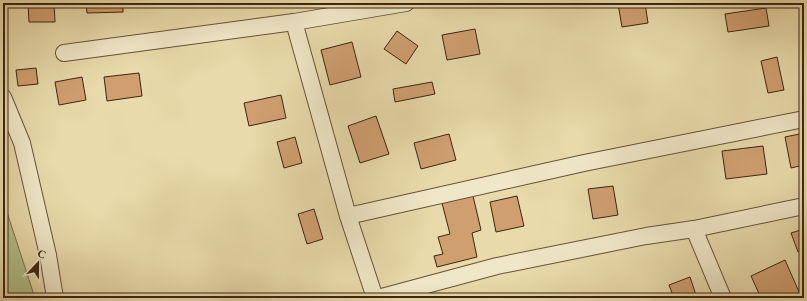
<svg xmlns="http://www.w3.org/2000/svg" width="807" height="301" font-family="'EB Garamond',serif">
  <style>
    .green { fill: #b2c08c; stroke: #77724f }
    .building { fill: #cf9f70; stroke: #3c2512 }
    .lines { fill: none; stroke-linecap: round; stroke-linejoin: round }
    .minor-casing { stroke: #675238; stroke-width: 18 }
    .minor { stroke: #f0e7c8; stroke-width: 16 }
  </style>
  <rect width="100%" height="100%" fill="#e8daaa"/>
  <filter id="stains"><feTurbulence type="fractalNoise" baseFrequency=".005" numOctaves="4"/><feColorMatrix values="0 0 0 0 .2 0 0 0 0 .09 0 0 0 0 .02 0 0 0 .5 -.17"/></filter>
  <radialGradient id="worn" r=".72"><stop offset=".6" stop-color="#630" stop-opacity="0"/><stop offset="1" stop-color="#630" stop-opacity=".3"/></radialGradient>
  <path class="green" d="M 3,200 L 35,298 L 3,298 Z"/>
  <g class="building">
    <path d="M 28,3 L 54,3 L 55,22 L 29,22 Z"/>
    <path d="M 86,3 L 123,3 L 123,12 L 87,13 Z"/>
    <path d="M 622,3 L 645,3 L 648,23 L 622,27 L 618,4 Z"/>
    <path d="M 766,8 L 769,26 L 728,32 L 725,14 Z"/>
    <path d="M 475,29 L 480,54 L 447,60 L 442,35 Z"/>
    <path d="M 397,31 L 418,46 L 406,64 L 384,49 Z"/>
    <path d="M 352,42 L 361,77 L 330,85 L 321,50 Z"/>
    <path d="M 777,57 L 784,90 L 768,93 L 761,61 Z"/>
    <path d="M 36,68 L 38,84 L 18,86 L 16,70 Z"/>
    <path d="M 139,73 L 142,96 L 107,101 L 104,77 Z"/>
    <path d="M 82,77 L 86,100 L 59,105 L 55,82 Z"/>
    <path d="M 432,82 L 435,94 L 395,102 L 393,89 Z"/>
    <path d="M 281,95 L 286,118 L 249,126 L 244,103 Z"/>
    <path d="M 376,116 L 389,154 L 360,163 L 348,126 Z"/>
    <path d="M 804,133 L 804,165 L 791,168 L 785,137 Z"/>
    <path d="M 449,134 L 456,160 L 421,169 L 414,143 Z"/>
    <path d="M 295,137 L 302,163 L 284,168 L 277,142 Z"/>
    <path d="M 763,146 L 767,174 L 726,179 L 722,151 Z"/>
    <path d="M 613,186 L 618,215 L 593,219 L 588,189 Z"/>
    <path d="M 473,196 L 481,230 L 472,233 L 477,257 L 437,267 L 434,256 L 443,254 L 438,237 L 450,234 L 442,203 Z"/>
    <path d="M 517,196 L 524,226 L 496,232 L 490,202 Z"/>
    <path d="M 314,209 L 323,239 L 307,244 L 298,214 Z"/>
    <path d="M 804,229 L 804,249 L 798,252 L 791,233 Z"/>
    <path d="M 785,260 L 800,294 L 792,298 L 761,298 L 751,276 Z"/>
    <path d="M 690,277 L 697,298 L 674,298 L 669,285 Z"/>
  </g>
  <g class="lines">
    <defs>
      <g id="minor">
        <path d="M 294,22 L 348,216 L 375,298"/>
        <path d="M 64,53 L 294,22 L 406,3"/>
        <path d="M 3,97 L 22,143 L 48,255 L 55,298"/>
        <path d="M 348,216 L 584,163 L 804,119"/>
        <path d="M 694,229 L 723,298"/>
        <path d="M 378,298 L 497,266 L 646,236 L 694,229 L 804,206"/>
      </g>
    </defs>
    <use href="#minor" class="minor-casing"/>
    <use href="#minor" class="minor"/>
  </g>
  <rect width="807" height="301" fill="none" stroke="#e8daaa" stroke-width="16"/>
  <rect x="4" y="4" width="799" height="293" fill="none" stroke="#3c2512" stroke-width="2"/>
  <rect x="8" y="8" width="791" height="285" fill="none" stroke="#3c2512"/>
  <g transform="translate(38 263) rotate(22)" stroke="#f0e7c8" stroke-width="3" paint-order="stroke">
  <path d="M0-3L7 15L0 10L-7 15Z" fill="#3c2512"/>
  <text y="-6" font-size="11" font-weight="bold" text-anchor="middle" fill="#3c2512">С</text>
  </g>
  <rect width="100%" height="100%" filter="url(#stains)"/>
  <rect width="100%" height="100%" fill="url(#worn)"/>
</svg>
